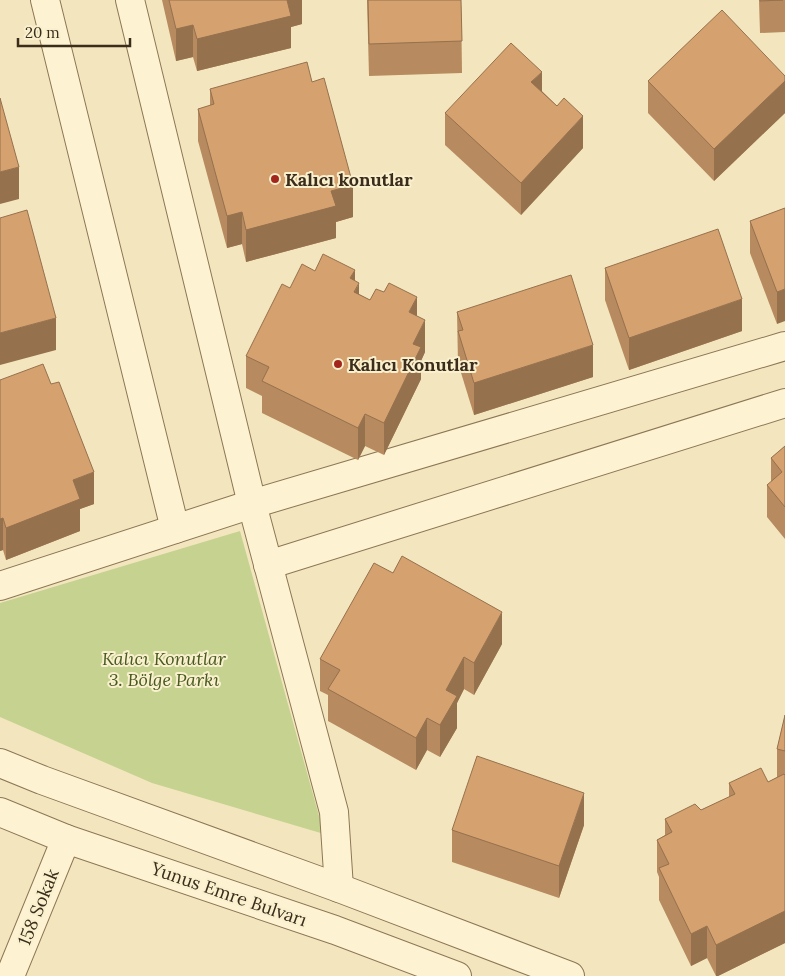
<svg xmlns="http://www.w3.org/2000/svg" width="785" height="976" font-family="Lora,serif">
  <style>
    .green { fill: #c6d290 }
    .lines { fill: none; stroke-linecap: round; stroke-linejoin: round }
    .minor-casing { stroke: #8d7654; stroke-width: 30 }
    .minor { stroke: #fdf3d2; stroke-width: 28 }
    .wall { fill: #b78a5f }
    .shaded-wall { fill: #95714e }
    .building { fill: #d5a16f; stroke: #95714e }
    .poi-dot { fill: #a3261d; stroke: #f9f0ce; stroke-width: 2 }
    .labels { text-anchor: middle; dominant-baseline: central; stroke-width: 4; stroke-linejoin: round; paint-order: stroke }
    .poi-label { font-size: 18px; font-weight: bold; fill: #3b2c1b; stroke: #f9f0ce; text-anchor: start }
    .park-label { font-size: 18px; font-style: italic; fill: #47591f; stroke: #f9f0ce }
    .street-label { font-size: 18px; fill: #3b2c1b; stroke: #f9f0ce }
  </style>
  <rect width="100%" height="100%" fill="#f3e6be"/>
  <path class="green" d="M 240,531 L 324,834 L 152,783 L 0,717 L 0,603 Z"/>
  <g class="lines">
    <defs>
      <g id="minor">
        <path d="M 45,0 L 175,529"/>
        <path d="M 130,0 L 252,504 L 334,812 L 339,888"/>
        <path d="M 268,565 L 785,403"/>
        <path d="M 0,586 L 252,504 L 785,346"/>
        <path d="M 0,763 L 42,780 L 339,888 L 570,976"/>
        <path d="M 0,812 L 66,839 L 335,930 L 457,976"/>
        <path d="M 10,976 L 66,839"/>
      </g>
    </defs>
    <use href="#minor" class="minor-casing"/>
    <use href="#minor" class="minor"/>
  </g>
  <g class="wall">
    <path d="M 162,0 L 302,0 L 302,24 L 291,27 L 291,48 L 197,71 L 193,57 L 176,61 Z"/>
    <path d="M 367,0 L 461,0 L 462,73 L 369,76 Z"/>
    <path d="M 759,0 L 785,0 L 785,32 L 760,33 Z"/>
    <path d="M 785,76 L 785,113 L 714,181 L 648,113 L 648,81 Z"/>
    <path d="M 312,82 L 353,217 L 336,222 L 336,238 L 246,262 L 242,244 L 227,248 L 198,141 L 198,109 L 210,106 L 210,89 Z"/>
    <path d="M 542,91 L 557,106 L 583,148 L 521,215 L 445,145 L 445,113 Z"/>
    <path d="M 785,208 L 777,324 L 750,253 L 750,221 Z"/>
    <path d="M 605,268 L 742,331 L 629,370 L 605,300 Z"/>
    <path d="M 355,280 L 359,294 L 370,300 L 417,316 L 425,352 L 421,361 L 421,379 L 384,455 L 365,446 L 358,460 L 262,413 L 262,396 L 246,388 L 246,356 L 290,288 Z"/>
    <path d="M 457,312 L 593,377 L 474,415 L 458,363 Z"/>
    <path d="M 0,380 L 94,504 L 80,509 L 80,531 L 6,560 L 3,550 L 0,551 Z"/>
    <path d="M 785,446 L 785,539 L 767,517 L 767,485 L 771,482 L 771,458 Z"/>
    <path d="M 502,644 L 474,695 L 464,689 L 457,703 L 457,728 L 440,757 L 427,750 L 416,770 L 328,721 L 328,695 L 320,691 L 320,659 Z"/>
    <path d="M 785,715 L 785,943 L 718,976 L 716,976 L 707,958 L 691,966 L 659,900 L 659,877 L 657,872 L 657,840 L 665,835 L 665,819 L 701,810 L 729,797 L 729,783 L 768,782 L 777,777 L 777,749 Z"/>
    <path d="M 584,825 L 559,898 L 452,862 L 452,830 Z"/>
  </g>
  <g class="shaded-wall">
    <path d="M 286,0 L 302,0 L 302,24 L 291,27 L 291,48 L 197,71 L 197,39 Z"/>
    <path d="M 193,25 L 193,57 L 176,61 L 176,29 Z"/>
    <path d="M 542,72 L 542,104 L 531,82 Z"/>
    <path d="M 785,81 L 785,113 L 714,181 L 714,149 Z"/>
    <path d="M 583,116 L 583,148 L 521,215 L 521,183 Z"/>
    <path d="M 19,167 L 19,199 L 0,204 L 0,172 Z"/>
    <path d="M 353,185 L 353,217 L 336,222 L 336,238 L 246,262 L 246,230 L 331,191 Z"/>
    <path d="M 242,212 L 242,244 L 227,248 L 227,216 Z"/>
    <path d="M 355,270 L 355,292 L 359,283 L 359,315 L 350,278 Z"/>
    <path d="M 785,289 L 785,321 L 777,324 L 777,292 Z"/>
    <path d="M 417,297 L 417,329 L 409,312 Z"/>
    <path d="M 742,299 L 742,331 L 629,370 L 629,338 Z"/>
    <path d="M 56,318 L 56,350 L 0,365 L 0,333 Z"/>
    <path d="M 425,320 L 425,352 L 421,361 L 421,379 L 384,455 L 384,423 L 413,344 Z"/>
    <path d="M 593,345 L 593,377 L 474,415 L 474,383 Z"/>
    <path d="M 365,414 L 365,446 L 358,460 L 358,428 Z"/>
    <path d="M 94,472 L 94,504 L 80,509 L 80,531 L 6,560 L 6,528 L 73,480 Z"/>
    <path d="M 3,518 L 3,550 L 0,551 L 0,519 Z"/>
    <path d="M 502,612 L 502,644 L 474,695 L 474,663 Z"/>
    <path d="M 464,657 L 464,689 L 457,703 L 457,728 L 440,757 L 440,725 L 446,690 Z"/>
    <path d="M 427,718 L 427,750 L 416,770 L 416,738 Z"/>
    <path d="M 584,793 L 584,825 L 559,898 L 559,866 Z"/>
    <path d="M 785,911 L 785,943 L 718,976 L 716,976 L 716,945 Z"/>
    <path d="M 707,926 L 707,958 L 691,966 L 691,934 Z"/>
  </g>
  <g class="building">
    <path d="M 169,0 L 287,0 L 291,16 L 197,39 L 193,25 L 176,29 Z"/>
    <path d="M 368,0 L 461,0 L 462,41 L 369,44 Z"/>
    <path d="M 760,0 L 783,0 L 760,1 Z"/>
    <path d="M 722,10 L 785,76 L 785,81 L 714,149 L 648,81 Z"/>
    <path d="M 511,43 L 542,72 L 531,82 L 557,106 L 564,98 L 583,116 L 521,183 L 445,113 Z"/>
    <path d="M 307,62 L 312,82 L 324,78 L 353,185 L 331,191 L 336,206 L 246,230 L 242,212 L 227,216 L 198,109 L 214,104 L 210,89 Z"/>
    <path d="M 0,98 L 19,167 L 0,172 Z"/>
    <path d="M 785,208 L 785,289 L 777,292 L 750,221 Z"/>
    <path d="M 27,210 L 56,318 L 0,333 L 0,218 Z"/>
    <path d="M 718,229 L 742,299 L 629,338 L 605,268 Z"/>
    <path d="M 323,254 L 355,270 L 350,278 L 359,283 L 354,292 L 370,300 L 376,289 L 384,292 L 389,283 L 417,297 L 409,312 L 425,320 L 413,344 L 421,347 L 384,423 L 365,414 L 358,428 L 262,381 L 269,367 L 246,356 L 282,284 L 290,288 L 302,264 L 315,271 Z"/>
    <path d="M 571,275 L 593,345 L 474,383 L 458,331 L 463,330 L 457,312 Z"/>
    <path d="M 43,364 L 51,384 L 59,382 L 94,472 L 73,480 L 80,499 L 6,528 L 3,518 L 0,519 L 0,380 Z"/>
    <path d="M 785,446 L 785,507 L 767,485 L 782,472 L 771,458 Z"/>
    <path d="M 402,556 L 502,612 L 474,663 L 464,657 L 446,690 L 457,696 L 440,725 L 427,718 L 416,738 L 328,689 L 340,670 L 320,659 L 374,563 L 393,573 Z"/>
    <path d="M 785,715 L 785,751 L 777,749 Z"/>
    <path d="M 477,756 L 584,793 L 559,866 L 452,830 Z"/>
    <path d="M 761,768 L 768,782 L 784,774 L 785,775 L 785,911 L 716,945 L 707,926 L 691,934 L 659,868 L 669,864 L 657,840 L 672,832 L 665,819 L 695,804 L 701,810 L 735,794 L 729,783 Z"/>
  </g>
  <g class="poi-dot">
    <circle cx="275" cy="179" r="5"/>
    <circle cx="338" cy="364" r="5"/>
  </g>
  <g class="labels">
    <g class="poi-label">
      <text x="285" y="179">Kalıcı konutlar</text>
      <text x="348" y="364">Kalıcı Konutlar</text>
    </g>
    <g class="park-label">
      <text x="164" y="658">Kalıcı Konutlar<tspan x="164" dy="21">3. Bölge Parkı</tspan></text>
    </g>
    <g class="street-label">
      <text transform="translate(229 894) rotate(19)">Yunus Emre Bulvarı</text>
      <text transform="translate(38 907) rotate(-68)">158 Sokak</text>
    </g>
  </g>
  <path d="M18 38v8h112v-8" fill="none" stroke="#3b2c1b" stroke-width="2.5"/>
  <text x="25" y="38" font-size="15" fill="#3b2c1b" stroke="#f9f0ce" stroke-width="4" paint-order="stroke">20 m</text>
</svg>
